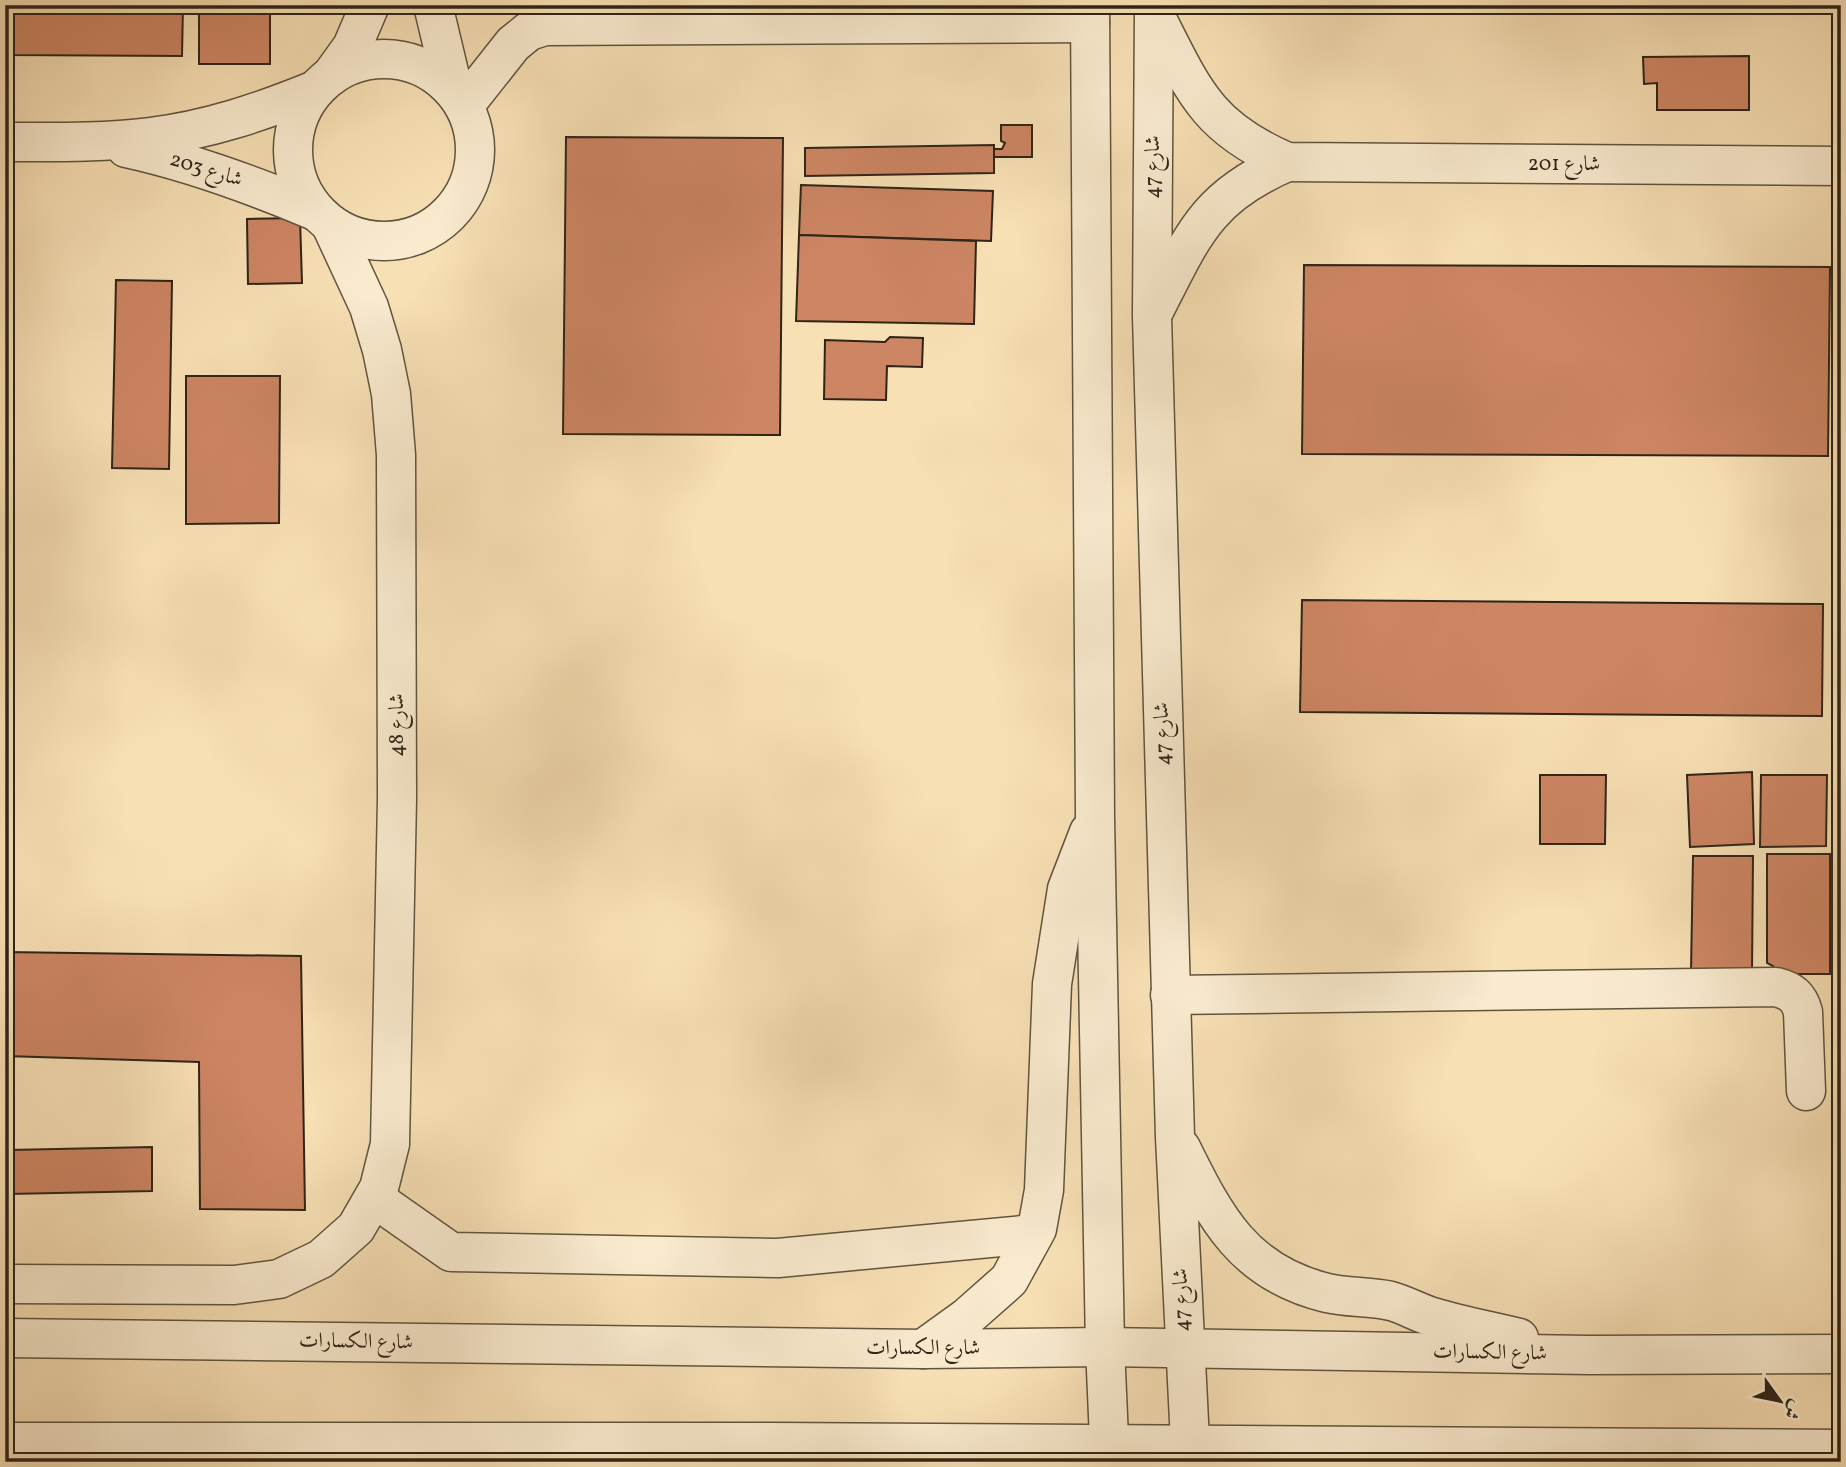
<svg xmlns="http://www.w3.org/2000/svg" width="1846" height="1467" font-family="Vollkorn,Amiri,serif">
  <style>
    .building { fill: #cd8563; stroke: #2e2519; stroke-width: 2 }
    .lines { fill: none; stroke-linecap: round; stroke-linejoin: round }
    .minor-casing { stroke: #605440; stroke-width: 41 }
    .minor { stroke: #faebcf; stroke-width: 38 }
    .labels { text-anchor: middle; dominant-baseline: central; stroke-width: 5; stroke-linejoin: round; paint-order: stroke }
    .street-label { font-size: 21px; fill: #2e2519; stroke: #faebcf }
  </style>
  <rect width="100%" height="100%" fill="#f8e0b5"/>
  <filter id="stains"><feTurbulence type="fractalNoise" baseFrequency=".00286" numOctaves="4"/><feColorMatrix values="0 0 0 0 .2 0 0 0 0 .09 0 0 0 0 .02 0 0 0 .5 -.17"/></filter>
  <radialGradient id="worn" r=".72"><stop offset=".6" stop-color="#630" stop-opacity="0"/><stop offset="1" stop-color="#630" stop-opacity=".3"/></radialGradient>
  <g class="building">
    <path d="M 5,5 L 183,5 L 182,56 L 5,55 Z"/>
    <rect x="199" y="5" width="71" height="59"/>
    <path d="M 1749,56 L 1749,110 L 1657,110 L 1657,83 L 1644,84 L 1643,57 Z"/>
    <path d="M 1001,125 L 1032,125 L 1032,157 L 994,157 L 994,149 L 1002,149 L 1005,143 L 1001,141 Z"/>
    <path d="M 566,137 L 783,138 L 780,435 L 563,434 Z"/>
    <path d="M 994,145 L 994,173 L 805,176 L 805,148 Z"/>
    <path d="M 801,185 L 993,191 L 991,241 L 799,235 Z"/>
    <path d="M 300,218 L 302,283 L 248,284 L 247,219 Z"/>
    <path d="M 799,235 L 976,241 L 974,324 L 796,321 Z"/>
    <path d="M 1304,265 L 1830,267 L 1828,456 L 1302,454 Z"/>
    <path d="M 116,280 L 172,281 L 169,469 L 112,468 Z"/>
    <path d="M 890,337 L 923,338 L 922,367 L 887,366 L 886,400 L 824,399 L 825,340 L 885,342 Z"/>
    <path d="M 186,376 L 280,376 L 279,523 L 186,524 Z"/>
    <path d="M 1302,600 L 1823,604 L 1822,716 L 1300,712 Z"/>
    <path d="M 1752,772 L 1754,844 L 1690,847 L 1687,775 Z"/>
    <path d="M 1540,775 L 1606,775 L 1605,844 L 1540,844 Z"/>
    <path d="M 1761,775 L 1827,775 L 1826,846 L 1760,847 Z"/>
    <path d="M 1767,854 L 1830,854 L 1830,974 L 1773,974 L 1773,966 L 1767,963 Z"/>
    <path d="M 1693,856 L 1753,856 L 1752,973 L 1691,972 Z"/>
    <path d="M 5,952 L 301,956 L 305,1210 L 200,1209 L 199,1062 L 5,1056 Z"/>
    <path d="M 152,1147 L 152,1191 L 9,1194 L 9,1150 Z"/>
  </g>
  <g class="lines">
    <defs>
      <g id="minor">
        <path d="M 433,5 L 453,89"/>
        <path d="M 1090,5 L 1095,817 L 1105,1347 L 1110,1462"/>
        <path d="M 1154,5 L 1152,316 L 1175,1137 L 1191,1462"/>
        <path d="M 1157,19 C 1194,92 1208,128 1287,162 L 1841,166"/>
        <circle cx="384" cy="150" r="91"/>
        <path d="M 331,76 L 352,47 L 370,5"/>
        <path d="M 464,106 L 513,44 L 529,31 L 545,26 L 1090,23"/>
        <path d="M 5,142 C 53,142 102,143 150,137 C 208,130 261,112 315,90"/>
        <path d="M 126,148 C 191,162 253,185 315,211"/>
        <path d="M 1155,309 C 1193,235 1206,197 1287,162"/>
        <path d="M 1170,995 L 1776,987 C 1792,991 1799,997 1803,1012 L 1806,1091"/>
        <path d="M 1181,1148 C 1216,1219 1244,1273 1327,1293 C 1348,1298 1370,1296 1391,1301 C 1406,1305 1420,1314 1436,1318 C 1463,1326 1491,1331 1519,1338"/>
        <path d="M 374,1198 L 451,1252 L 778,1258 L 1034,1234"/>
        <path d="M 5,1284 L 234,1285 L 279,1279 L 321,1259 L 356,1228 L 379,1188 L 390,1144 L 397,799 L 396,455 L 391,394 L 382,350 L 369,307 L 331,225"/>
        <path d="M 5,1338 L 923,1349 L 1105,1347 L 1589,1355 L 1841,1354"/>
        <path d="M 923,1349 L 966,1318 L 1009,1280 L 1037,1229 L 1044,1190 L 1052,984 L 1067,889 L 1089,832"/>
        <path d="M 5,1442 L 772,1442 L 1841,1449"/>
      </g>
    </defs>
    <use href="#minor" class="minor-casing"/>
    <use href="#minor" class="minor"/>
  </g>
  <g class="labels">
    <g class="street-label">
      <text x="1564" y="164">شارع 201</text>
      <text transform="translate(1153 167) rotate(-90)">شارع 47</text>
      <text transform="translate(206 170) rotate(17)">شارع 203</text>
      <text transform="translate(397 725) rotate(-90)">شارع 48</text>
      <text transform="translate(1163 734) rotate(-92)">شارع 47</text>
      <text transform="translate(1182 1300) rotate(-92)">شارع 47</text>
      <text transform="translate(356 1342) rotate(1)">شارع الكسارات</text>
      <text x="923" y="1348">شارع الكسارات</text>
      <text transform="translate(1490 1353) rotate(1)">شارع الكسارات</text>
    </g>
  </g>
  <rect width="1846" height="1467" fill="none" stroke="#f8e0b5" stroke-width="28"/>
  <rect x="7" y="7" width="1832" height="1453" fill="none" stroke="#2e2519" stroke-width="3.5"/>
  <rect x="14" y="14" width="1818" height="1439" fill="none" stroke="#2e2519" stroke-width="2"/>
  <g transform="translate(1780 1401) rotate(123)" stroke="#faebcf" stroke-width="5" paint-order="stroke">
  <path d="M0-5L12 26L0 18L-12 26Z" fill="#2e2519"/>
  <text y="-10" font-size="19" font-weight="bold" text-anchor="middle" fill="#2e2519">ش</text>
  </g>
  <rect width="100%" height="100%" filter="url(#stains)"/>
  <rect width="100%" height="100%" fill="url(#worn)"/>
</svg>
